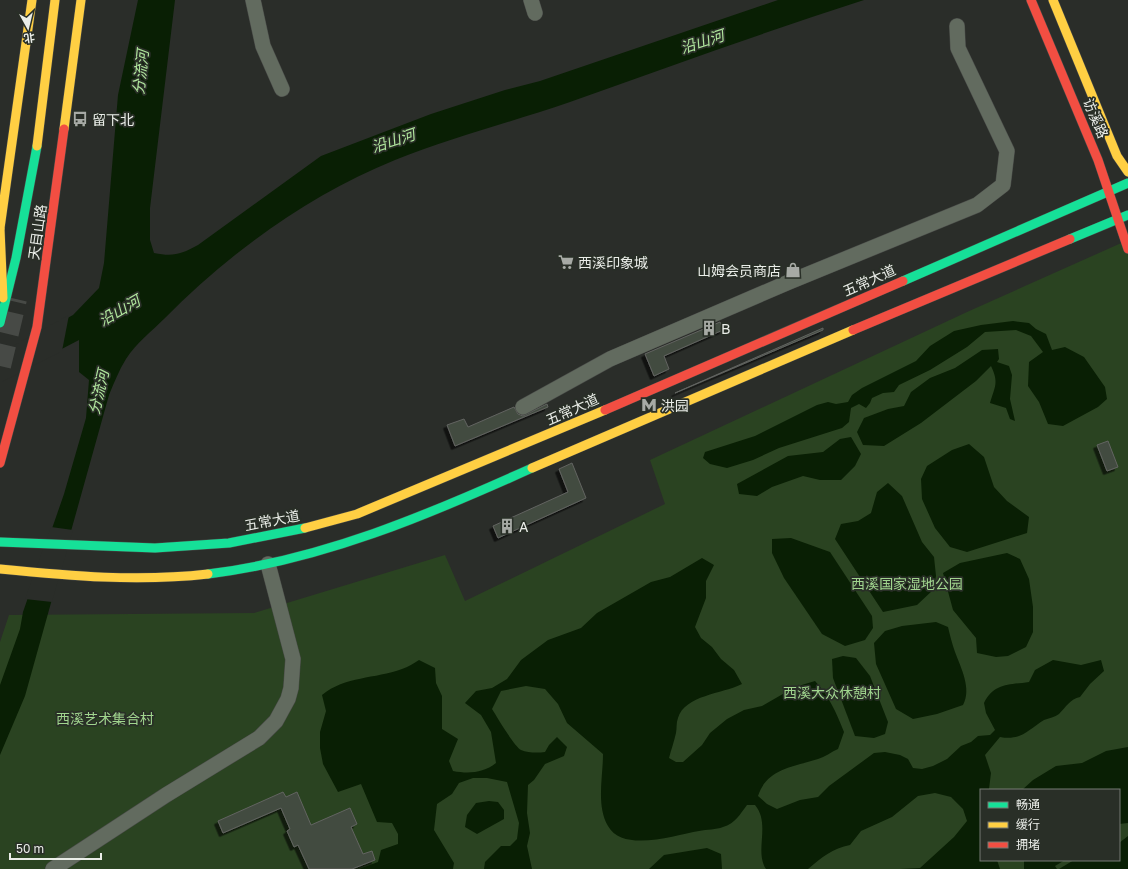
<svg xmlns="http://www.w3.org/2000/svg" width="1128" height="869" font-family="'Golos Text','Noto Sans SC',sans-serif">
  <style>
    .green { fill: #2a4321; fill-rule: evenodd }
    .water { fill: #091f04 }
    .pier { fill: #2a2d29 }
    .building { fill: #434b40; stroke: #626461; filter: url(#shadow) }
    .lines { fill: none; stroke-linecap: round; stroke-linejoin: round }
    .highway-tunnel { stroke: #474a46; stroke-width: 22; stroke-dasharray: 22 11; stroke-linecap: butt }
    .street-casing { stroke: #494b48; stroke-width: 16 }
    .fast-casing { stroke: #494b48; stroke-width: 10 }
    .slow-casing { stroke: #494b48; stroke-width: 10 }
    .jam-casing { stroke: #494b48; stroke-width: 10 }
    .street { stroke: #626b5f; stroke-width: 15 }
    .fast { stroke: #16e098; stroke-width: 9 }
    .slow { stroke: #ffcf43; stroke-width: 9 }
    .jam { stroke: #f24e42; stroke-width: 9 }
    .labels { text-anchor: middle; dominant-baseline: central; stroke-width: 3.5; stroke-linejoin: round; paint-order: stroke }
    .street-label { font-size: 14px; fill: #eaede8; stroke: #292f27 }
    .poi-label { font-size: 14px; fill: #eaede8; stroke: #292f27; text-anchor: start }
    .park-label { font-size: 14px; fill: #a0d58e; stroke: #292f27 }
    .water-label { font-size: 15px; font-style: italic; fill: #b1e79e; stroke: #292f27 }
  </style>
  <defs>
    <filter id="shadow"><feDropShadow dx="-3.5" dy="3.5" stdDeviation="0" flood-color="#0009"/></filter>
  </defs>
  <rect width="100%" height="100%" fill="#2a2d29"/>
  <path class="green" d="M 1128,240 L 1128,869 L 0,869 L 0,642 L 9,615 L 254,613 L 445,555 L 465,601 L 665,504 L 650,460 L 967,312 ZM 981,790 L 1119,790 L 1119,860 L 981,860 Z"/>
  <g class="water">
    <path d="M 138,0 L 175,0 L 150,208 L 150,240 L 154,253 C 174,257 181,254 198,245 L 321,156 L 431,114 L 505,90 L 540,81 L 778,0 L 864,0 C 765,32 668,67 570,102 C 512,122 452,137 395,160 C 309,195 230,252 165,318 C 152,331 136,343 126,359 C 119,370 114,383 109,395 L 25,696 L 0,755 L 0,685 L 20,629 L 23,612 L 64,494 L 86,418 L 89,380 L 79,372 L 79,340 L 0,381 L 0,355 L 73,315 L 99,288 L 104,263 L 118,95 Z"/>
    <path d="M 1013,321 L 1029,323 L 1036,329 L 1046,334 L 1052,350 L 1065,347 L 1084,357 L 1105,387 L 1107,399 L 1098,407 L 1063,426 L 1048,424 L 1039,402 L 1028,386 L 1029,362 L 1043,352 L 1031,336 L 1016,330 L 985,332 L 967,347 L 930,370 L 899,385 L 894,392 L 883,393 L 872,398 L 870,403 L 866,408 L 859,404 L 851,408 L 849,422 L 842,428 L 779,448 L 753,460 L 727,468 L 710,464 L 703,458 L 705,452 L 755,436 L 817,405 L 828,402 L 836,404 L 848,402 L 852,395 L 862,388 L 916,361 L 930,346 L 954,331 L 981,325 Z"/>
    <path d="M 998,349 L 999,359 L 997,362 L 1009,366 L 1012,375 L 1010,399 L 1015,421 L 1010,419 L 1006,408 L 990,403 C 995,386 999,383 991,366 L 976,381 L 921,423 L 884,446 L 863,445 L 857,432 L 864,418 L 888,409 L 904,406 L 911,392 L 930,378 L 955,368 L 982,350 Z"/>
    <path d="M 851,437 L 861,454 L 855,466 L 841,480 L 820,480 L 803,476 L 772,487 L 757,496 L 739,494 L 737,484 L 788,456 L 823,452 L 840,439 Z"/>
    <path d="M 969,444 L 984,457 L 994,487 L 1007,501 L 1029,517 L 1027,533 L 967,552 L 950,547 L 935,528 L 922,499 L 921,479 L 927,466 L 952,450 Z"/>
    <path d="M 888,483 L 902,496 L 922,542 L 934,557 L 936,576 L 933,590 L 917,605 L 883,612 L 835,539 L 841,524 L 858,521 L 871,513 L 877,492 Z"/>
    <path d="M 791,538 L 830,552 L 872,616 L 873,628 L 865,640 L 845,646 L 822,634 L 784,578 L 772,553 L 772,539 Z"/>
    <path d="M 1007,553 L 1020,559 L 1029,579 L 1033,607 L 1033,632 L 1026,647 L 1008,656 L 996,657 L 977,653 L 976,638 L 953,610 L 943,573 L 960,563 Z"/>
    <path d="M 702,558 L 714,565 L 706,581 L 706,598 L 695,627 L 701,638 L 712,647 L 721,659 L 734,670 L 742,684 C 722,694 685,695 678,718 C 676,723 677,728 676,733 C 674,742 671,750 669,758 L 676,762 L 683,762 L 702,745 L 710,733 L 727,719 L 744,710 L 762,706 L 795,687 L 815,681 C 829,696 836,712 844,732 L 838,749 C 831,752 825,757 818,759 C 794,767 767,768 758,796 L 767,804 L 777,809 L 800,800 L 818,797 L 829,786 L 874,753 L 885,752 L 900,755 L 908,759 L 913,768 L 922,769 L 933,766 L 947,759 L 961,746 L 971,742 L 978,736 L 990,735 L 995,730 L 986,713 L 984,703 C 994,683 1009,685 1029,682 L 1035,670 L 1053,660 L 1081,665 L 1101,660 L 1104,671 L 1090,684 L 1080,697 C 1070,699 1066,707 1059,714 C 1055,717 1049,718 1044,720 C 1028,730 1021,741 1000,737 L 985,755 L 991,773 L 989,789 L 981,790 L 980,806 L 981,860 L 997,860 L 1000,869 L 900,869 L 920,868 L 954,837 L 967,821 L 963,809 L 951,797 L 935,793 L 918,796 L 892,817 L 861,831 L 850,845 C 833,848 821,858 808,869 L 766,869 C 754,851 771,824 755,805 L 747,805 C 740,814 735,824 723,827 C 716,830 707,829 699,831 C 675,835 623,853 608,826 C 596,806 603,777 603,754 L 567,723 L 558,704 L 545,689 L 526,686 L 501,691 L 492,709 C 497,717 514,746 521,750 C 528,753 538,753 545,752 L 549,745 L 557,737 L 567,747 L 564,756 L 545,764 L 534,780 L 528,785 L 527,813 L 530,833 L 527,846 L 532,869 L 484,869 L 485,862 L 501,846 L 510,846 L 517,839 L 519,823 L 507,782 L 487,778 L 473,778 L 459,783 L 452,794 L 437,804 L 434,830 L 454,863 L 453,869 L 359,869 L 378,862 L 381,850 L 398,844 L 398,834 L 392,823 L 377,822 L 361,784 L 338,792 L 323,764 L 320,748 L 320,732 L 326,711 L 322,695 C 345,676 375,679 402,669 C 408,667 414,663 419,660 L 435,668 L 436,683 L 442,696 L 442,729 L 458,739 L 449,761 L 453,771 C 469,774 483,773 496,763 L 491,732 L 481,715 L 465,703 L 476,691 L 492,688 L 507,679 L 521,660 L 548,640 L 581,628 L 597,613 L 651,582 L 670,577 Z"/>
    <path d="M 936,622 L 948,627 C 950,635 952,644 955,652 C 961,668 972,689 963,705 L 937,714 L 913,719 L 896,709 L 876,664 L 874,643 L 885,631 L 902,626 Z"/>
    <path d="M 843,656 L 856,658 L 870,676 L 888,722 L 885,734 L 874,738 L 855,736 L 833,678 L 832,659 Z"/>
    <path d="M 1128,747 L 1128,823 L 1119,824 L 1119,790 L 1022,790 L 1033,780 L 1056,766 L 1082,763 L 1106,751 Z"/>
    <path d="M 489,801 L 498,802 L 504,810 L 504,819 L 477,834 L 465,827 L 467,815 L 476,803 Z"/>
    <path d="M 1128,836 L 1128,869 L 1059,869 L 1074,860 L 1119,860 L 1119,843 Z"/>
    <path d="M 707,848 L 721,854 L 722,869 L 649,869 L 664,855 Z"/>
    <path d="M 1024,860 L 1065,860 L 1055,866 L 1057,869 L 1024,869 Z"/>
  </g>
  <g class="pier">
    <path d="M 69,315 L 62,351 L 0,383 L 0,353 Z"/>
    <path d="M 51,527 L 73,530 L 52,602 L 25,599 Z"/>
  </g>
  <g class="building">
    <path d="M 720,322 L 723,330 L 664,356 L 669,369 L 654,376 L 645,354 Z"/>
    <path d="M 823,328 L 823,330 L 675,393 Z"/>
    <path d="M 547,404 L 548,407 L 455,446 L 447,425 L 464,419 L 468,427 L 514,407 L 518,414 L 523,416 Z"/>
    <path d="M 1108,441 L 1118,467 L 1107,471 L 1097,445 Z"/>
    <path d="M 572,463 L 586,498 L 498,538 L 493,526 L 568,492 L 559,469 Z"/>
    <path d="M 283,792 L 286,797 L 297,792 L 311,825 L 350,808 L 357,824 L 351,827 L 363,854 L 372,851 L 375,860 L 352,869 L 309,869 L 298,845 L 294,847 L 287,831 L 290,829 L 281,808 L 223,833 L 218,821 Z"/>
  </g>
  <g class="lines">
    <path class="highway-tunnel" d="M 0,366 L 16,299"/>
    <defs>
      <g id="street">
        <path d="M 253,0 L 263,46 L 282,89"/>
        <path d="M 531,0 L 535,13"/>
        <path d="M 523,407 L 610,359 L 789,282 L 977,205 L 1003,185 L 1007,151 L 958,48 L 957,26"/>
        <path d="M 53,869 L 166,795 L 259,738 L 276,721 L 288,699 L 291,688 L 293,659 L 268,564"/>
      </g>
      <g id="fast">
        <path d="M 1070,239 L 1128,215"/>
        <path d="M 903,281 L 1128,183"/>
        <path d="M 0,323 L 16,258 L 37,146"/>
        <path d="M 0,542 L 155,548 L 229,543 L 305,528"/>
        <path d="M 208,574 C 322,560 428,515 532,468"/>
      </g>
      <g id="slow">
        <path d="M 1053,0 L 1117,156 L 1128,172"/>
        <path d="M 64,129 L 81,0"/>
        <path d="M 37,146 L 55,0"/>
        <path d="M 0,228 L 32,0"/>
        <path d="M 0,229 L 3,298"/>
        <path d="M 532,468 L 853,330"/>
        <path d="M 305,528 L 357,514 L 605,410"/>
        <path d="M 0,569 C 70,576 138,582 208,574"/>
      </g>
      <g id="jam">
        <path d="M 1031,0 L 1098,160 L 1128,249"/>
        <path d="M 853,330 L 1070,239"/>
        <path d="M 605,410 L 903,281"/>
        <path d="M 0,463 L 37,327 L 64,129"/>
      </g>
    </defs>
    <use href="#street" class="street-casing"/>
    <use href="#fast" class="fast-casing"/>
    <use href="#slow" class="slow-casing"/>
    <use href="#jam" class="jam-casing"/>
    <use href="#street" class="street"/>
    <use href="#fast" class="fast"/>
    <use href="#slow" class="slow"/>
    <use href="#jam" class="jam"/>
  </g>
  <defs>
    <symbol id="bus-bare" viewBox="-9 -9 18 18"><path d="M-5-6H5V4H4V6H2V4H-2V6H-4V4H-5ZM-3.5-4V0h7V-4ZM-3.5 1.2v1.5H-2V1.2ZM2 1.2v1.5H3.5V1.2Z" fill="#a7aaa5" stroke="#292f27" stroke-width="2.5" paint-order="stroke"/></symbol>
    <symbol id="supermarket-bare" viewBox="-9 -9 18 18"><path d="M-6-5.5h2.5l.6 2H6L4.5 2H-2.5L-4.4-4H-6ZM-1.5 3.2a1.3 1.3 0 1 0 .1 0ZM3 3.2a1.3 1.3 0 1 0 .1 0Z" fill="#a7aaa5" stroke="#292f27" stroke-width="2.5" paint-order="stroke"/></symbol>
    <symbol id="shop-bare" viewBox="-9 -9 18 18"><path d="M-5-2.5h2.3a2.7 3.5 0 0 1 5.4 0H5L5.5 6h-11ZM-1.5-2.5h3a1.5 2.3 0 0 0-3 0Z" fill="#a7aaa5" stroke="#292f27" stroke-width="2.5" paint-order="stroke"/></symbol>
    <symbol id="building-bare" viewBox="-9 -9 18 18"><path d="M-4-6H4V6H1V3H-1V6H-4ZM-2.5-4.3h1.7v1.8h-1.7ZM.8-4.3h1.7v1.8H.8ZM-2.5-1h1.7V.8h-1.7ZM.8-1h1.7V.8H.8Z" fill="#a7aaa5" stroke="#292f27" stroke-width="2.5" paint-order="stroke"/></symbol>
    <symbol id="metro-bare" viewBox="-9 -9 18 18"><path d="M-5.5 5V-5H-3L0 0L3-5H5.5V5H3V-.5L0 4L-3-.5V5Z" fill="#a7aaa5" stroke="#292f27" stroke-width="2.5" paint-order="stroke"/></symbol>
  </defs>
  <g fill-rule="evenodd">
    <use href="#bus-bare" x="69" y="108" width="22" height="22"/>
    <use href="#supermarket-bare" x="555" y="251" width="22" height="22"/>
    <use href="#shop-bare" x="782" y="259" width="22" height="22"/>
    <use href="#building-bare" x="698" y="317" width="22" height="22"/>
    <use href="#metro-bare" x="638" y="394" width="22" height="22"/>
    <use href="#building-bare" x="496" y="515" width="22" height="22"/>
  </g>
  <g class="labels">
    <g class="street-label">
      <text transform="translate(1096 118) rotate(67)">访溪路</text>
      <text transform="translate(37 232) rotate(-82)">天目山路</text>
      <text transform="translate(869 280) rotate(-24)">五常大道</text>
      <text transform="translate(572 409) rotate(-24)">五常大道</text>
      <text transform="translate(272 520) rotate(-11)">五常大道</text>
    </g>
    <g class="poi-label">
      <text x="92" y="119">留下北</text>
      <text x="578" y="262">西溪印象城</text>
      <text x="781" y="270" text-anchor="end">山姆会员商店</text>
      <text x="721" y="328">B</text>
      <text x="661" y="405">洪园</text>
      <text x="519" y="526">A</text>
    </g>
    <g class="park-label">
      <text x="907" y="583">西溪国家湿地公园</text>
      <text x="832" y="692">西溪大众休憩村</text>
      <text x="105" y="718">西溪艺术集合村</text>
    </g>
    <g class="water-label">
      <text transform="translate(702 41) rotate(-18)">沿山河</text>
      <text transform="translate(140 72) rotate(-84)">分流河</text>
      <text transform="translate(393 140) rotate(-18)">沿山河</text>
      <text transform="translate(119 310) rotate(-30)">沿山河</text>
      <text transform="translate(98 392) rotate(-77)">分流河</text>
    </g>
  </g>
  <rect x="980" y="789" width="140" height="72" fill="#292f27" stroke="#767b74"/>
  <rect x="988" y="802" width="20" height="6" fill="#16e098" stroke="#767b74"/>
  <text x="1016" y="809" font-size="12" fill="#eaede8">畅通</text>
  <rect x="988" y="822" width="20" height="6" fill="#ffcf43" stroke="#767b74"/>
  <text x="1016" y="829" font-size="12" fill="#eaede8">缓行</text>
  <rect x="988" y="842" width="20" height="6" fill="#f24e42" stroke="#767b74"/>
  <text x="1016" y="849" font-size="12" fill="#eaede8">拥堵</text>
  <g transform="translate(28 28) rotate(172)" stroke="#292f27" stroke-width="3" paint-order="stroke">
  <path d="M0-3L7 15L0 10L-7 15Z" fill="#eaede8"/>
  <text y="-6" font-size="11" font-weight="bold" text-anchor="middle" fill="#eaede8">北</text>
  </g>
  <path d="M10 853v6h91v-6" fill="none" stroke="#eaede8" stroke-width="2"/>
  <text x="16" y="853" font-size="12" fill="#eaede8" stroke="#292f27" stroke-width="3" paint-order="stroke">50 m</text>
</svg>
